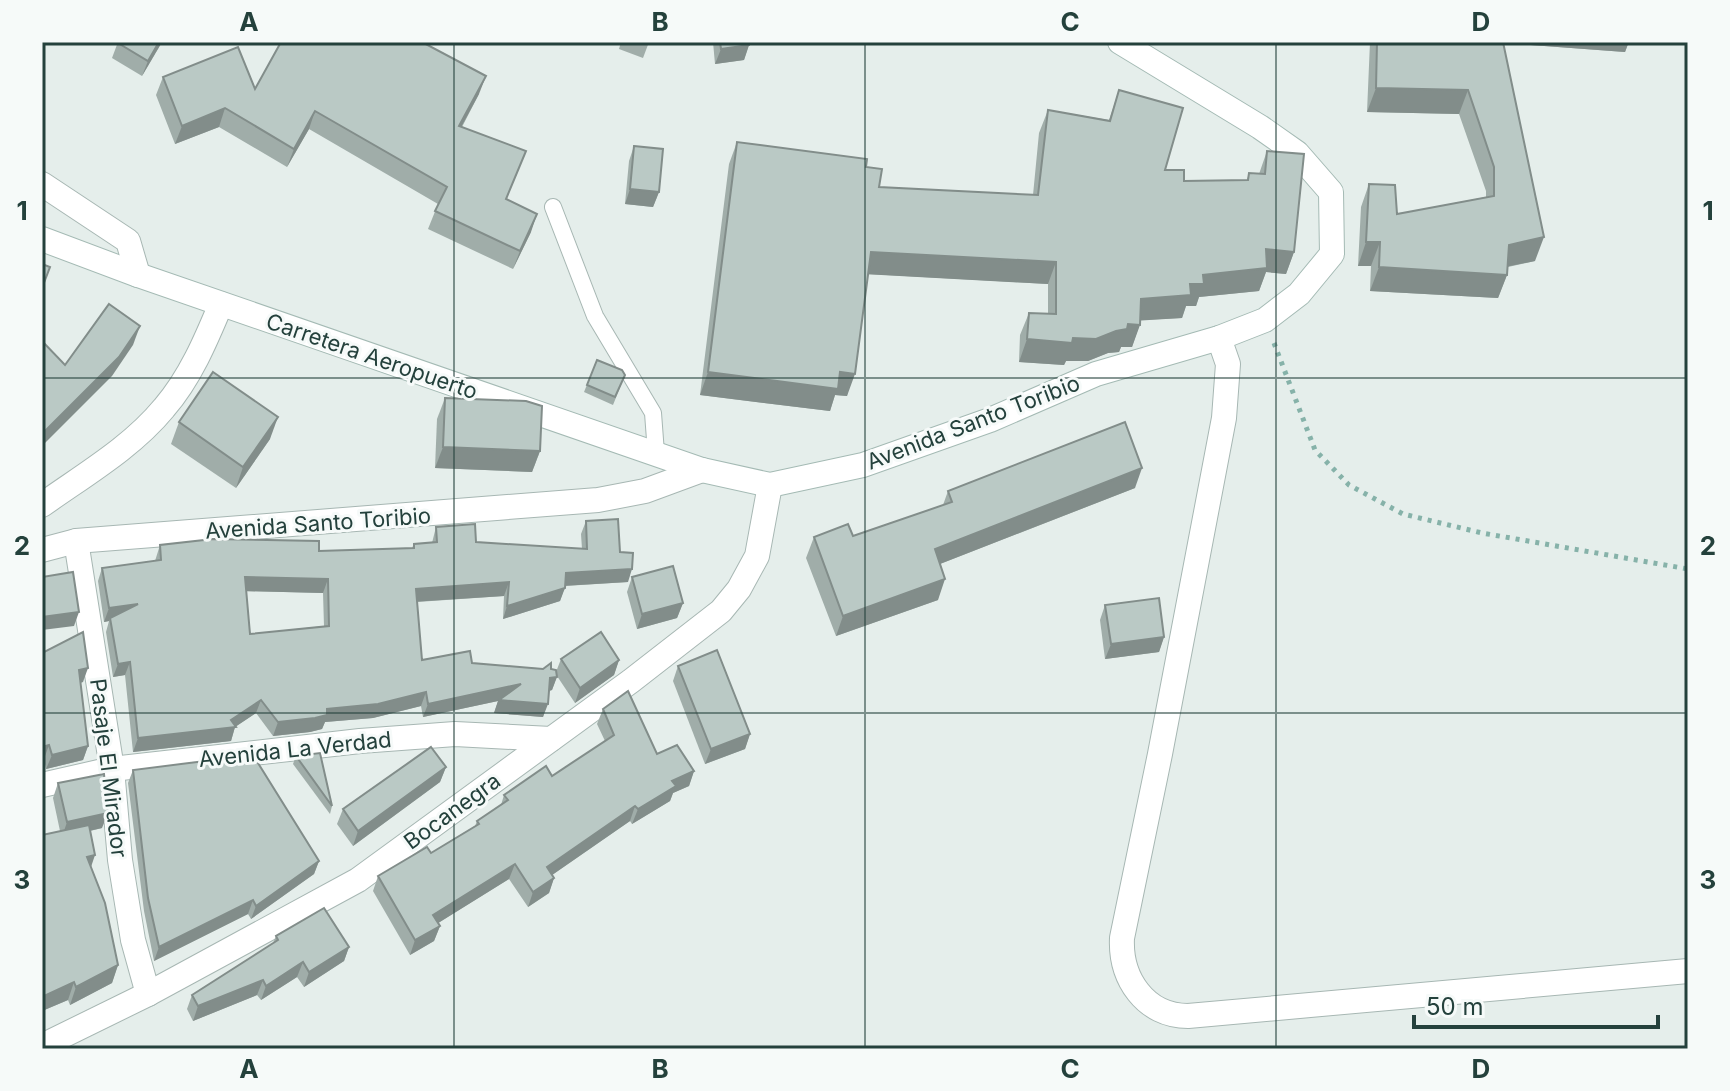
<svg xmlns="http://www.w3.org/2000/svg" width="1730" height="1091" font-family="Inter,sans-serif">
  <style>
    .lines { fill: none; stroke-linecap: round; stroke-linejoin: round }
    .service-casing { stroke: #a7b7b3; stroke-width: 18 }
    .minor-casing { stroke: #a7b7b3; stroke-width: 26 }
    .secondary-casing { stroke: #a4bab4; stroke-width: 26 }
    .path { stroke: #86b2a9; stroke-width: 5; stroke-dasharray: 4 6; stroke-linecap: butt }
    .service { stroke: #fff; stroke-width: 16 }
    .minor { stroke: #fff; stroke-width: 24 }
    .secondary { stroke: #fff; stroke-width: 24 }
    .wall { fill: #a0ada9; fill-rule: evenodd }
    .shaded-wall { fill: #828d8a }
    .building { fill: #bac9c5; stroke: #828d8a; stroke-width: 2; fill-rule: evenodd }
    .grid { fill: none; stroke: #24413c; stroke-width: 2; stroke-opacity: 0.55 }
    .labels { text-anchor: middle; dominant-baseline: central; stroke-width: 6; stroke-linejoin: round; paint-order: stroke }
    .street-label { font-size: 22px; fill: #24413c; stroke: #f6faf9 }
    .neatline { fill: none; stroke: #24413c; stroke-width: 3 }
    .grid-label { font-size: 26px; text-anchor: middle; font-weight: bold; fill: #24413c }
  </style>
  <rect width="100%" height="100%" fill="#e5eeeb"/>
  <g class="lines">
    <defs>
      <path id="service" d="M 553,207 L 595,316 L 653,413 L 656,453"/>
      <g id="minor">
        <path d="M 42,184 L 128,241 L 138,275"/>
        <path d="M 1219,338 L 1228,364 L 1224,418 L 1160,754 L 1122,938 C 1120,978 1145,1016 1188,1016 L 1688,971"/>
        <path d="M 42,505 C 84,475 131,448 164,408 C 190,378 206,340 221,304"/>
        <path d="M 76,541 L 112,769 L 120,860 L 133,940 L 148,994"/>
        <path d="M 42,550 L 76,541 L 598,500 L 645,491 L 702,470"/>
        <path d="M 42,785 L 112,769 L 360,741 L 455,734 L 551,739"/>
        <path d="M 42,1046 L 148,994 L 358,880 L 631,681 L 721,611 L 739,589 L 757,556 L 770,485"/>
      </g>
      <path id="secondary" d="M 42,239 L 138,275 L 702,470 L 770,485 L 863,465 L 990,420 L 1096,374 L 1219,338 L 1265,320 L 1299,294 L 1332,254 L 1331,192 L 1297,153 L 1260,127 L 1120,42"/>
    </defs>
    <use href="#service" class="service-casing"/>
    <use href="#minor" class="minor-casing"/>
    <use href="#secondary" class="secondary-casing"/>
    <path class="path" d="M 1274,343 L 1315,450 L 1349,485 L 1403,514 L 1482,533 L 1688,569"/>
    <use href="#service" class="service"/>
    <use href="#minor" class="minor"/>
    <use href="#secondary" class="secondary"/>
  </g>
  <g class="wall">
    <path d="M 118,42 L 162,42 L 142,76 L 112,58 Z"/>
    <path d="M 621,42 L 649,42 L 643,58 L 619,49 Z"/>
    <path d="M 713,42 L 749,42 L 749,45 L 744,60 L 715,64 Z"/>
    <path d="M 1370,42 L 1655,42 L 1654,45 L 1628,44 L 1625,52 L 1503,43 L 1535,261 L 1508,267 L 1507,275 L 1498,298 L 1370,291 L 1371,266 L 1358,266 L 1361,207 L 1369,184 L 1397,214 L 1486,197 L 1486,191 L 1459,114 L 1367,112 Z"/>
    <path d="M 163,77 L 255,89 L 479,94 L 462,127 L 519,169 L 506,199 L 531,232 L 513,269 L 428,229 L 438,204 L 309,129 L 287,167 L 219,127 L 175,144 L 156,95 Z"/>
    <path d="M 1119,90 L 1165,170 L 1184,181 L 1247,180 L 1249,173 L 1259,174 L 1267,151 L 1294,252 L 1286,274 L 1266,272 L 1259,291 L 1199,297 L 1196,306 L 1186,306 L 1182,318 L 1141,320 L 1132,347 L 1121,347 L 1119,352 L 1108,353 L 1088,361 L 1066,361 L 1064,365 L 1019,362 L 1020,335 L 1029,313 L 1048,314 L 1048,284 L 868,274 L 847,396 L 835,395 L 830,411 L 700,395 L 729,164 L 737,142 L 866,167 L 879,187 L 1033,195 L 1039,133 L 1048,110 L 1109,120 Z"/>
    <path d="M 634,146 L 659,192 L 653,207 L 625,204 L 629,161 Z"/>
    <path d="M 597,360 L 625,375 L 613,405 L 584,392 Z"/>
    <path d="M 445,398 L 540,451 L 532,472 L 435,468 L 437,419 Z"/>
    <path d="M 179,422 L 270,439 L 236,488 L 171,444 Z"/>
    <path d="M 1135,488 L 940,564 L 938,600 L 836,636 L 806,558 L 814,537 L 853,536 L 943,505 L 948,491 Z"/>
    <path d="M 586,521 L 620,552 L 628,582 L 565,586 L 560,601 L 503,619 L 504,596 L 417,602 L 422,660 L 551,669 L 556,672 L 561,659 L 619,660 L 614,675 L 575,703 L 557,676 L 552,690 L 549,691 L 543,717 L 494,713 L 498,701 L 423,717 L 421,706 L 373,718 L 325,722 L 322,729 L 310,732 L 273,736 L 256,713 L 235,727 L 231,741 L 133,752 L 125,675 L 113,677 L 106,632 L 109,621 L 104,622 L 98,581 L 102,568 L 155,561 L 160,545 L 319,551 L 412,548 L 414,544 L 432,543 L 436,527 L 476,542 L 582,549 L 581,534 ZM 246,591 L 323,593 L 324,626 L 250,634 Z"/>
    <path d="M 632,577 L 683,603 L 677,618 L 637,629 L 627,592 Z"/>
    <path d="M 1105,605 L 1164,637 L 1159,652 L 1105,659 L 1100,620 Z"/>
    <path d="M 42,653 L 83,682 L 80,683 L 88,746 L 83,760 L 46,769 L 44,759 Z"/>
    <path d="M 678,666 L 750,734 L 745,749 L 705,764 L 673,681 Z"/>
    <path d="M 603,709 L 657,754 L 694,771 L 689,786 L 673,793 L 670,801 L 632,824 L 630,821 L 552,875 L 554,878 L 549,893 L 528,907 L 509,879 L 438,923 L 440,926 L 434,941 L 410,955 L 373,891 L 378,876 L 431,853 L 475,826 L 477,821 L 501,805 L 504,795 L 552,776 L 605,741 L 597,724 Z"/>
    <path d="M 296,756 L 332,806 L 330,814 L 293,764 Z"/>
    <path d="M 446,767 L 440,782 L 353,846 L 337,824 L 343,809 Z"/>
    <path d="M 133,770 L 319,861 L 314,874 L 251,919 L 248,914 L 154,961 L 144,911 L 128,783 Z"/>
    <path d="M 58,783 L 102,828 L 90,831 L 91,868 L 118,965 L 112,983 L 70,1005 L 68,1000 L 42,1011 L 42,835 L 60,831 L 53,798 Z"/>
    <path d="M 276,936 L 349,947 L 344,961 L 304,987 L 297,977 L 261,1000 L 257,995 L 193,1021 L 187,1009 L 192,995 L 273,943 Z"/>
  </g>
  <g class="shaded-wall">
    <path d="M 159,42 L 162,42 L 142,76 L 148,61 Z"/>
    <path d="M 1489,42 L 1655,42 L 1654,45 L 1628,44 L 1625,52 Z"/>
    <path d="M 749,45 L 744,60 L 715,64 L 721,49 Z"/>
    <path d="M 486,76 L 479,94 L 452,144 L 459,126 Z"/>
    <path d="M 1376,88 L 1468,90 L 1459,114 L 1367,112 Z"/>
    <path d="M 225,108 L 219,127 L 175,144 L 182,126 Z"/>
    <path d="M 315,111 L 309,129 L 287,167 L 294,149 Z"/>
    <path d="M 630,189 L 659,192 L 653,207 L 625,204 Z"/>
    <path d="M 537,214 L 531,232 L 513,269 L 520,251 Z"/>
    <path d="M 1544,237 L 1535,261 L 1500,268 L 1509,245 Z"/>
    <path d="M 1366,242 L 1380,242 L 1371,266 L 1358,266 Z"/>
    <path d="M 1266,249 L 1294,252 L 1286,274 L 1266,272 L 1259,291 L 1199,297 L 1196,306 L 1186,306 L 1182,318 L 1133,321 L 1141,299 L 1190,284 L 1203,275 Z"/>
    <path d="M 871,252 L 1056,262 L 1048,284 L 863,274 Z"/>
    <path d="M 1379,267 L 1507,275 L 1498,298 L 1370,291 Z"/>
    <path d="M 1128,324 L 1140,325 L 1132,347 L 1121,347 L 1119,352 L 1108,353 L 1088,361 L 1066,361 L 1064,365 L 1019,362 L 1027,339 L 1073,338 Z"/>
    <path d="M 140,326 L 133,345 L 112,376 L 42,446 L 42,434 Z"/>
    <path d="M 708,372 L 840,372 L 855,374 L 847,396 L 835,395 L 830,411 L 700,395 Z"/>
    <path d="M 278,417 L 270,439 L 236,488 L 243,467 Z"/>
    <path d="M 443,447 L 540,451 L 532,472 L 435,468 Z"/>
    <path d="M 1142,468 L 1135,488 L 927,569 L 935,549 Z"/>
    <path d="M 632,569 L 628,582 L 561,586 L 566,573 Z"/>
    <path d="M 245,577 L 328,579 L 323,593 L 240,591 Z"/>
    <path d="M 945,579 L 938,600 L 836,636 L 843,616 Z"/>
    <path d="M 509,582 L 504,596 L 411,602 L 416,589 Z"/>
    <path d="M 565,588 L 560,601 L 503,619 L 507,606 Z"/>
    <path d="M 683,603 L 677,618 L 637,629 L 642,614 Z"/>
    <path d="M 138,604 L 110,618 L 109,621 L 104,622 L 109,608 Z"/>
    <path d="M 79,612 L 74,626 L 42,630 L 42,617 Z"/>
    <path d="M 1164,637 L 1159,652 L 1105,659 L 1111,644 Z"/>
    <path d="M 619,660 L 614,675 L 575,703 L 580,688 Z"/>
    <path d="M 130,662 L 125,675 L 113,677 L 118,664 Z"/>
    <path d="M 88,668 L 83,682 L 74,684 L 79,670 Z"/>
    <path d="M 557,677 L 552,690 L 545,692 L 550,678 Z"/>
    <path d="M 521,684 L 548,704 L 543,717 L 494,713 L 498,701 L 423,717 L 428,704 Z"/>
    <path d="M 426,692 L 421,706 L 373,718 L 325,722 L 322,729 L 310,732 L 273,736 L 278,722 L 327,709 Z"/>
    <path d="M 261,700 L 256,713 L 235,727 L 231,741 L 133,752 L 138,738 L 231,720 Z"/>
    <path d="M 750,734 L 745,749 L 705,764 L 711,749 Z"/>
    <path d="M 49,745 L 44,759 L 42,760 L 42,747 Z"/>
    <path d="M 88,746 L 83,760 L 46,769 L 52,755 Z"/>
    <path d="M 446,767 L 440,782 L 353,846 L 358,831 Z"/>
    <path d="M 694,771 L 689,786 L 673,793 L 670,801 L 632,824 L 638,809 L 672,781 Z"/>
    <path d="M 635,806 L 630,821 L 542,882 L 547,867 Z"/>
    <path d="M 108,813 L 102,828 L 62,837 L 67,822 Z"/>
    <path d="M 95,855 L 89,873 L 87,857 Z"/>
    <path d="M 319,861 L 314,874 L 251,919 L 256,906 Z"/>
    <path d="M 515,864 L 509,879 L 427,930 L 433,915 Z"/>
    <path d="M 554,878 L 549,893 L 528,907 L 533,892 Z"/>
    <path d="M 253,900 L 248,914 L 154,961 L 159,947 Z"/>
    <path d="M 440,926 L 434,941 L 410,955 L 415,940 Z"/>
    <path d="M 349,947 L 344,961 L 304,987 L 309,972 Z"/>
    <path d="M 303,962 L 297,977 L 261,1000 L 266,986 Z"/>
    <path d="M 118,965 L 112,983 L 70,1005 L 76,987 Z"/>
    <path d="M 263,980 L 257,995 L 193,1021 L 198,1006 Z"/>
    <path d="M 74,982 L 68,1000 L 42,1011 L 42,997 Z"/>
  </g>
  <g class="building">
    <path d="M 118,42 L 159,42 L 148,61 L 118,43 Z"/>
    <path d="M 281,42 L 422,42 L 486,76 L 459,126 L 526,151 L 506,199 L 537,214 L 520,251 L 435,211 L 447,187 L 315,111 L 294,149 L 225,108 L 182,126 L 163,77 L 238,47 L 255,89 Z"/>
    <path d="M 720,42 L 749,42 L 749,45 L 721,49 Z"/>
    <path d="M 1377,42 L 1503,42 L 1544,237 L 1509,245 L 1507,275 L 1379,267 L 1380,242 L 1366,242 L 1369,184 L 1395,185 L 1397,214 L 1494,196 L 1494,167 L 1468,90 L 1376,88 Z"/>
    <path d="M 1119,90 L 1183,108 L 1165,170 L 1184,170 L 1184,181 L 1248,180 L 1249,173 L 1265,174 L 1267,151 L 1304,154 L 1294,252 L 1266,249 L 1267,268 L 1203,275 L 1204,284 L 1190,284 L 1191,295 L 1141,299 L 1140,325 L 1128,324 L 1127,329 L 1116,331 L 1096,339 L 1073,338 L 1072,343 L 1027,339 L 1029,313 L 1056,314 L 1056,262 L 871,252 L 855,374 L 840,372 L 838,389 L 708,372 L 737,142 L 867,159 L 866,167 L 882,169 L 879,187 L 1038,195 L 1048,110 L 1110,121 Z"/>
    <path d="M 634,146 L 663,149 L 659,192 L 630,189 Z"/>
    <path d="M 42,264 L 50,267 L 42,288 Z"/>
    <path d="M 109,304 L 140,326 L 119,357 L 42,434 L 42,341 L 65,365 Z"/>
    <path d="M 597,360 L 622,370 L 625,375 L 615,397 L 587,385 Z"/>
    <path d="M 213,372 L 278,417 L 243,467 L 179,422 Z"/>
    <path d="M 445,398 L 526,401 L 542,406 L 540,451 L 443,447 Z"/>
    <path d="M 1125,422 L 1142,468 L 935,549 L 945,579 L 843,616 L 814,537 L 848,524 L 853,536 L 952,502 L 948,491 Z"/>
    <path d="M 618,519 L 620,552 L 633,553 L 632,569 L 566,573 L 565,588 L 507,606 L 509,582 L 416,589 L 422,660 L 470,651 L 472,663 L 543,669 L 551,663 L 551,669 L 556,670 L 557,677 L 550,678 L 548,704 L 499,700 L 521,684 L 428,704 L 426,692 L 378,704 L 327,709 L 327,715 L 315,718 L 278,722 L 261,700 L 231,720 L 236,727 L 138,738 L 130,662 L 118,664 L 110,618 L 138,604 L 109,608 L 102,568 L 161,560 L 160,545 L 213,539 L 319,541 L 319,551 L 414,548 L 414,544 L 437,542 L 436,527 L 475,524 L 476,542 L 587,549 L 586,521 ZM 245,577 L 328,579 L 329,626 L 250,634 Z"/>
    <path d="M 673,566 L 683,603 L 642,614 L 632,577 Z"/>
    <path d="M 73,572 L 79,612 L 42,617 L 42,577 Z"/>
    <path d="M 1159,598 L 1164,637 L 1111,644 L 1105,605 Z"/>
    <path d="M 83,632 L 88,668 L 79,670 L 88,746 L 52,755 L 49,745 L 42,747 L 42,653 Z"/>
    <path d="M 601,632 L 619,660 L 580,688 L 561,659 Z"/>
    <path d="M 717,650 L 750,734 L 711,749 L 678,666 Z"/>
    <path d="M 628,691 L 657,754 L 677,745 L 694,771 L 672,781 L 676,786 L 638,809 L 635,806 L 547,867 L 554,878 L 533,892 L 515,864 L 433,915 L 440,926 L 415,940 L 378,876 L 427,847 L 431,853 L 479,824 L 477,821 L 508,800 L 504,795 L 546,766 L 552,776 L 614,735 L 603,709 Z"/>
    <path d="M 431,747 L 446,767 L 358,831 L 343,809 Z"/>
    <path d="M 320,753 L 332,806 L 296,756 Z"/>
    <path d="M 253,755 L 319,861 L 256,906 L 253,900 L 159,947 L 148,898 L 133,770 Z"/>
    <path d="M 104,774 L 108,813 L 67,822 L 58,783 Z"/>
    <path d="M 89,825 L 95,855 L 87,857 L 105,903 L 118,965 L 76,987 L 74,982 L 42,997 L 42,835 Z"/>
    <path d="M 324,908 L 349,947 L 309,972 L 303,962 L 266,986 L 263,980 L 198,1006 L 192,995 L 278,940 L 276,936 Z"/>
  </g>
  <path class="grid" d="M 454,42 L 454,1049M 865,42 L 865,1049M 1276,42 L 1276,1049M 42,378 L 1688,378M 42,713 L 1688,713"/>
  <g class="labels">
    <g class="street-label">
      <text transform="translate(372 356) rotate(19)">Carretera Aeropuerto</text>
      <text transform="translate(973 422) rotate(-21)">Avenida Santo Toribio</text>
      <text transform="translate(318 523) rotate(-4)">Avenida Santo Toribio</text>
      <text transform="translate(295 749) rotate(-6)">Avenida La Verdad</text>
      <text transform="translate(109 768) rotate(83)">Pasaje El Mirador</text>
      <text transform="translate(452 811) rotate(-36)">Bocanegra</text>
    </g>
  </g>
  <rect width="1730" height="1091" fill="none" stroke="#f6faf9" stroke-width="88"/>
  <path d="M1414 1015v12h244v-12" fill="none" stroke="#24413c" stroke-width="4"/>
  <text x="1426" y="1015" font-size="24" fill="#24413c" stroke="#f6faf9" stroke-width="6" paint-order="stroke">50 m</text>
  <rect x="44" y="44" width="1642" height="1003" class="neatline"/>
  <g class="grid-label">
    <text x="249" y="31">A</text>
    <text x="660" y="31">B</text>
    <text x="1070" y="31">C</text>
    <text x="1481" y="31">D</text>
    <text x="22" y="220">1</text>
    <text x="1708" y="220">1</text>
    <text x="22" y="555">2</text>
    <text x="1708" y="555">2</text>
    <text x="22" y="889">3</text>
    <text x="1708" y="889">3</text>
    <text x="249" y="1078">A</text>
    <text x="660" y="1078">B</text>
    <text x="1070" y="1078">C</text>
    <text x="1481" y="1078">D</text>
  </g>
</svg>
